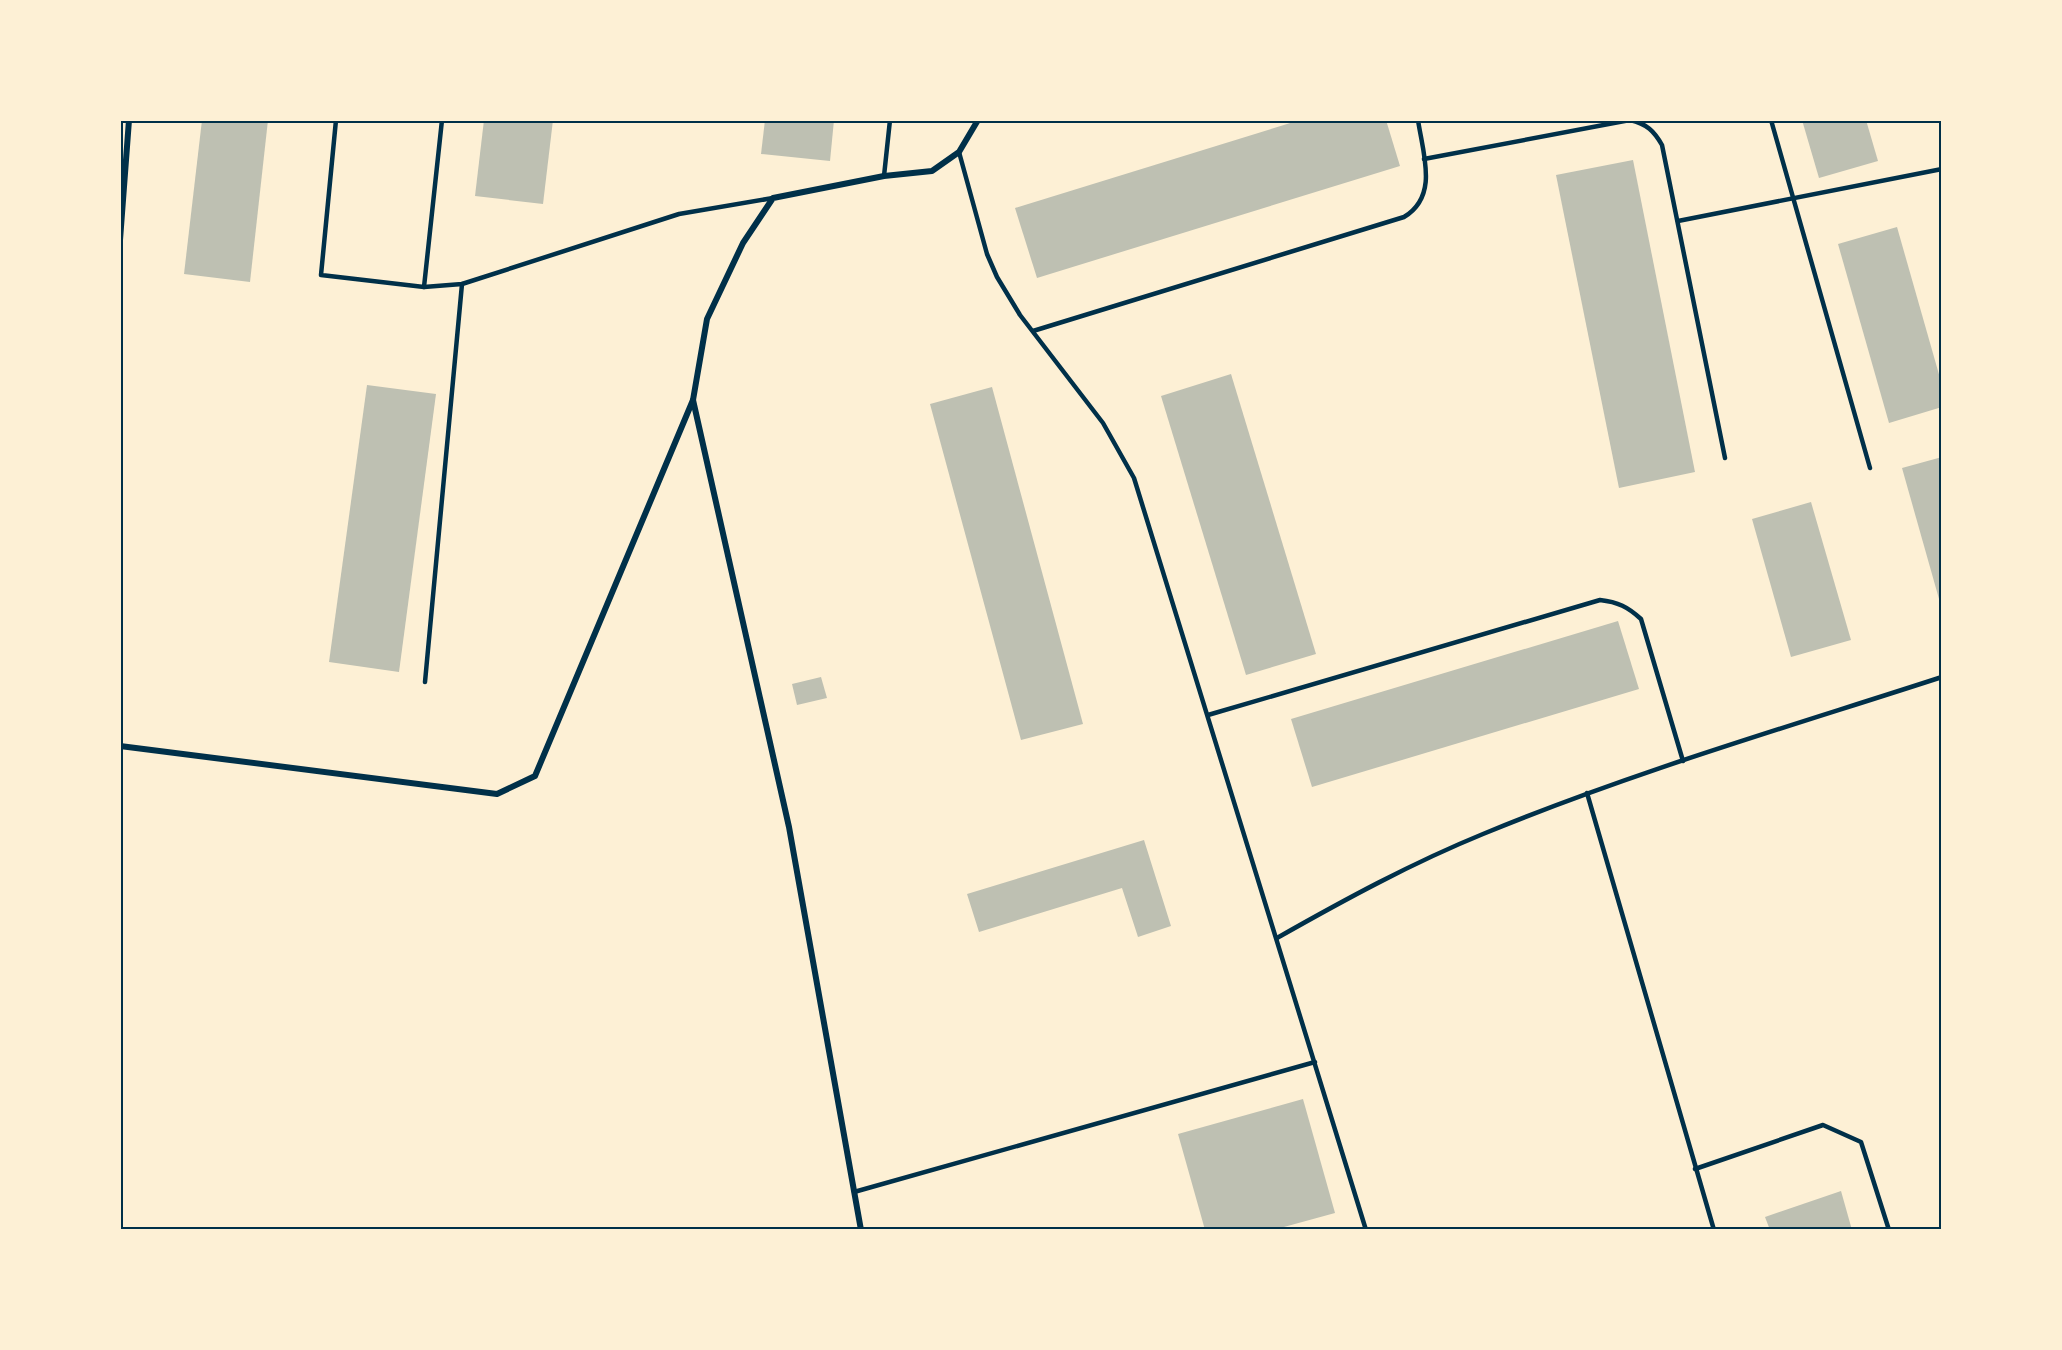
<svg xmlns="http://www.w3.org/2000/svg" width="2062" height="1350" font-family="Lato,sans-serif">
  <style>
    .building { fill: #bec0b2 }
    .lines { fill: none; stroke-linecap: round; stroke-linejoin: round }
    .service { stroke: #003049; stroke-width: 4.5 }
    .minor { stroke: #003049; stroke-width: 6 }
    .neatline { fill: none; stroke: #003049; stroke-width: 2 }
  </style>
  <rect width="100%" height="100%" fill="#fdf0d5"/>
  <g class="building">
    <path d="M 202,120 L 268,120 L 250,282 L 184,274 Z"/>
    <path d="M 484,120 L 553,120 L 543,204 L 475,196 Z"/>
    <path d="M 765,120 L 834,120 L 830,161 L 761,154 Z"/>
    <path d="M 1300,120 L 1386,120 L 1400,166 L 1037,278 L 1015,208 Z"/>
    <path d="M 1802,120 L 1866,120 L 1878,161 L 1819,178 Z"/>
    <path d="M 1633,160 L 1695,472 L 1619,488 L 1556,175 Z"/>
    <path d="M 1897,227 L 1942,385 L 1942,407 L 1889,423 L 1838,244 Z"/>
    <path d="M 1231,374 L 1316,654 L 1246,675 L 1161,396 Z"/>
    <path d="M 367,385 L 436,394 L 399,672 L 329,662 Z"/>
    <path d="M 992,387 L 1083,724 L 1021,740 L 930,404 Z"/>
    <path d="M 1942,457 L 1942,606 L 1941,606 L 1902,468 Z"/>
    <path d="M 1811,502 L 1851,640 L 1791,657 L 1752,519 Z"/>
    <path d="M 1618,621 L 1639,689 L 1312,787 L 1291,719 Z"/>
    <path d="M 821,677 L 827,698 L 797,705 L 792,684 Z"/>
    <path d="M 1144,840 L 1171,926 L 1138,937 L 1122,888 L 979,932 L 967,894 Z"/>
    <path d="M 1303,1099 L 1335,1213 L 1273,1230 L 1205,1230 L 1178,1134 Z"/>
    <path d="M 1841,1191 L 1852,1230 L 1770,1230 L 1765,1217 Z"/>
  </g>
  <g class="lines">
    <g class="service">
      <path d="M 336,120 L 321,275 L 424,287 L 462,284 L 679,214 L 773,198"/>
      <path d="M 1630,120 C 1647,124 1654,131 1662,145 L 1725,458"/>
      <path d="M 1771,120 L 1870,468"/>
      <path d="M 959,152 L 987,254 L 997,277 L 1020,315 L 1103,423 L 1134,478 L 1366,1230"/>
      <path d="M 1424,159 L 1630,120"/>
      <path d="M 884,176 L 890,120"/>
      <path d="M 1678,221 L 1942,169"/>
      <path d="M 424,287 L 442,120"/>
      <path d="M 1033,331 L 1404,217 C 1439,196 1423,154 1418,120"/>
      <path d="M 425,682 L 462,284"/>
      <path d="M 1208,715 L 1600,600 C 1618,602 1628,607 1641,619 L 1683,761"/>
      <path d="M 1587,793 L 1714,1230"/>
      <path d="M 1277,938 C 1344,900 1412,863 1483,834 C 1633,772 1788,727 1942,677"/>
      <path d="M 1695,1169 L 1823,1125 L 1861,1142 L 1889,1230"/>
      <path d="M 854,1192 L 1315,1062"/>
    </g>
    <g class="minor">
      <path d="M 120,240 L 129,120"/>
      <path d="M 120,746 L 497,794 L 535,776 L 693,400"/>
      <path d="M 861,1230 L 789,827 L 693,400 L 707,319 L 743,243 L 773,198 L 884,176 L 932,171 L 959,152 L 978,120"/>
    </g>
  </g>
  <rect width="2062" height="1350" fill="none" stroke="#fdf0d5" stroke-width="243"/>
  <rect x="122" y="122" width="1818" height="1106" class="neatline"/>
</svg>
